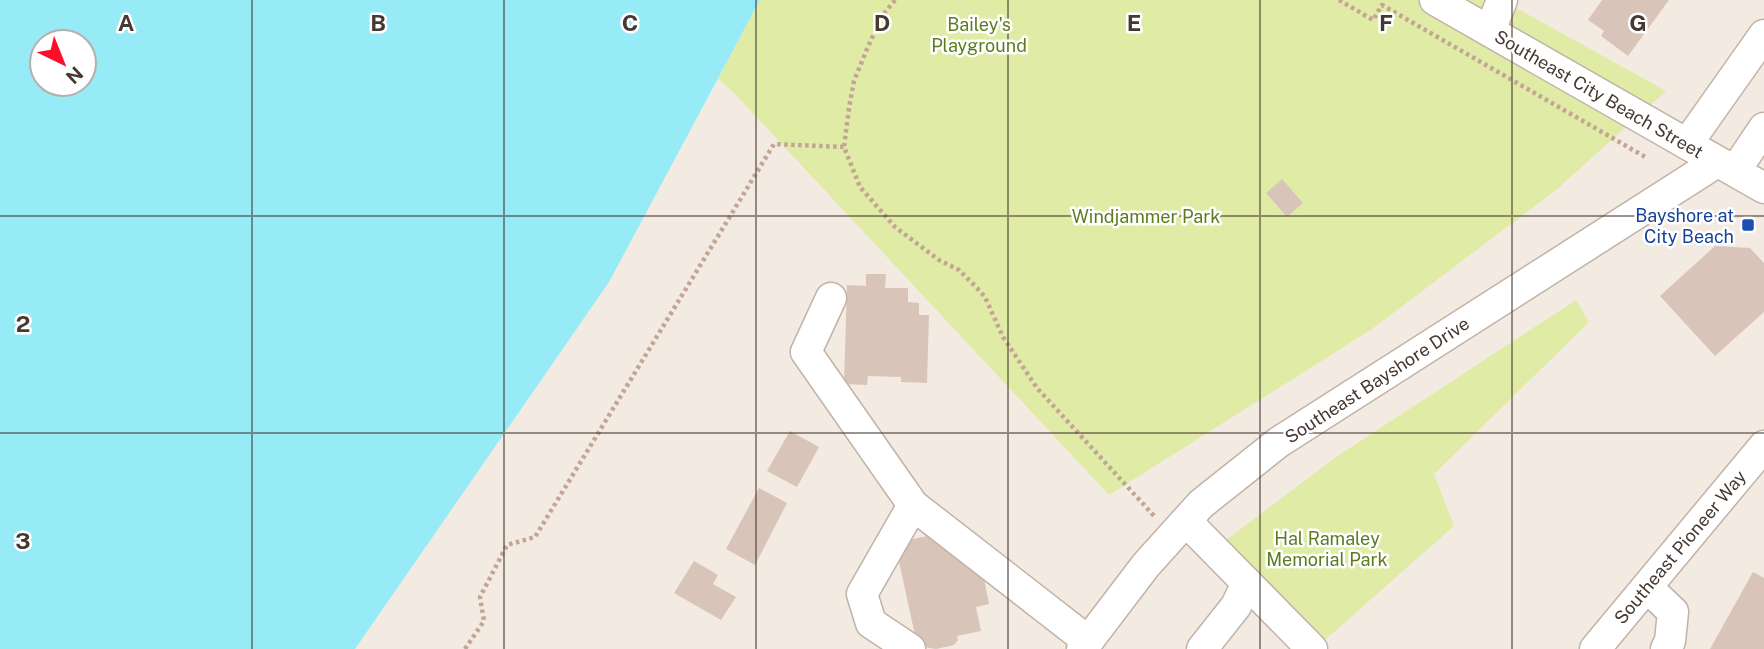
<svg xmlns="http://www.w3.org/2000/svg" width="1764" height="649" font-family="'Public Sans',sans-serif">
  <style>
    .green { fill: #e0eca6 }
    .water { fill: #97ebf7; fill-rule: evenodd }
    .building { fill: #d9c4ba }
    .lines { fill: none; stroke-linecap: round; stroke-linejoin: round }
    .minor-casing { stroke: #c2b2a7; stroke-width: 33 }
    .path { stroke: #c3a594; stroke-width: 4.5; stroke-dasharray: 3.5 3.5; stroke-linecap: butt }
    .minor { stroke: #fff; stroke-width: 30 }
    .grid { fill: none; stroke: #453932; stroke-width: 2; stroke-opacity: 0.55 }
    .transit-dot { fill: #1a4fb4; stroke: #fff; stroke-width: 2.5 }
    .labels { text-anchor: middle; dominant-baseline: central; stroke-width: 5; stroke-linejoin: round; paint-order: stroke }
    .park-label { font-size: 18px; fill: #5d7c20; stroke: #fff }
    .street-label { font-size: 18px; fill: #453932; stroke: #fff }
    .transit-label { font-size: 18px; fill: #164399; stroke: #fff; text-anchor: end }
    .grid-label { font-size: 23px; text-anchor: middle; font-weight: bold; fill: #453932; stroke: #fff; stroke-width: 5; stroke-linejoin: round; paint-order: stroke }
  </style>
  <rect width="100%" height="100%" fill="#f3eae2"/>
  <g class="green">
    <path d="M 760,0 L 1502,0 L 1666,91 L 1556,190 L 1372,329 L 1109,495 L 734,93 L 718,79 Z"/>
    <path d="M 1576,300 L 1589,322 L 1434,474 L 1454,526 L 1317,647 L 1221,544 L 1336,457 Z"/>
  </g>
  <path class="water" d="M 0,0 L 760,0 L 609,282 L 355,649 L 0,649 ZM 42,42 L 84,42 L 84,84 L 42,84 Z"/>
  <g class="building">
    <path d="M 1602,0 L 1669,0 L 1628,56 L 1601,36 L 1604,31 L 1588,20 Z"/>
    <path d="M 1282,179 L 1303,203 L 1287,217 L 1266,193 Z"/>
    <path d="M 1715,246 L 1750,248 L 1764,263 L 1764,312 L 1715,356 L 1660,296 Z"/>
    <path d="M 866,274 L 886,274 L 885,288 L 908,288 L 908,302 L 919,303 L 919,315 L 929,315 L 927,383 L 901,382 L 901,377 L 868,376 L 867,385 L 844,384 L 847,285 L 866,286 Z"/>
    <path d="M 790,431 L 819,447 L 797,487 L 767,471 Z"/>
    <path d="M 759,488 L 787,503 L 755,565 L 726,549 Z"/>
    <path d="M 941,533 L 956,538 L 961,563 L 980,559 L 989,604 L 976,607 L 981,631 L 957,636 L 958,640 L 954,645 L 936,649 L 923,647 L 918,649 L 895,543 Z"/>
    <path d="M 694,561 L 718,575 L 713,584 L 736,597 L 721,620 L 674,593 Z"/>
    <path d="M 1753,572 L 1764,578 L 1764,649 L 1710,649 Z"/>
  </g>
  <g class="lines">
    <defs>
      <g id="minor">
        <path d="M 1435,0 L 1764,188"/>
        <path d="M 1490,31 L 1502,0"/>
        <path d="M 1687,144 L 1764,35"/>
        <path d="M 1735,171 L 1764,128"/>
        <path d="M 831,298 L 806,352 L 913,505 L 1088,641"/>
        <path d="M 1186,521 L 1312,649"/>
        <path d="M 1647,587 L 1673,612 L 1670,641 L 1666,649"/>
        <path d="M 910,649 L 871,623 L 862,594 L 913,505"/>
        <path d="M 1082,649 L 1146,565 L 1201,504 L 1279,442 L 1717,162"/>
        <path d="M 1202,649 L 1236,606 L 1247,583"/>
        <path d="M 1595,649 L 1764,446"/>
      </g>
    </defs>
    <use href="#minor" class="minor-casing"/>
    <g class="path">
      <path d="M 895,0 L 882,16 L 867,49 L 854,81 L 849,108 L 844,147 L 860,187 L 895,227 L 939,260 L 959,270 L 977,288 L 985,297 L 1003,337 L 1037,388 L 1156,518"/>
      <path d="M 1339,0 L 1373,20 L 1382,5 L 1647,158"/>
      <path d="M 465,649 L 484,621 L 480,597 L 507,545 L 535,537 L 774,144 L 844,147"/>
    </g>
    <use href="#minor" class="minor"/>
  </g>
  <path class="grid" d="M 252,0 L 252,649M 504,0 L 504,649M 756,0 L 756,649M 1008,0 L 1008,649M 1260,0 L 1260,649M 1512,0 L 1512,649M 0,216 L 1764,216M 0,433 L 1764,433"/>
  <rect class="transit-dot" x="1741" y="218" width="14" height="14" rx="3.5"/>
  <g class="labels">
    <g class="park-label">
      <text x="979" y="24">Bailey's<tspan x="979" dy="21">Playground</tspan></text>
      <text x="1146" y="216">Windjammer Park</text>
      <text x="1327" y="538">Hal Ramaley<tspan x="1327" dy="21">Memorial Park</tspan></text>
    </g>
    <g class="street-label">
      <text transform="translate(1599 94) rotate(30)">Southeast City Beach Street</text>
      <text transform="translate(1377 380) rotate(-33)">Southeast Bayshore Drive</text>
      <text transform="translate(1680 547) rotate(-50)">Southeast Pioneer Way</text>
    </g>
    <g class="transit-label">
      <text x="1734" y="215">Bayshore at<tspan x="1734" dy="21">City Beach</tspan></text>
    </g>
  </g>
  <g class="grid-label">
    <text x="126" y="31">A</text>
    <text x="378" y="31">B</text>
    <text x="630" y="31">C</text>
    <text x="882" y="31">D</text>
    <text x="1134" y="31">E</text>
    <text x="1386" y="31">F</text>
    <text x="1638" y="31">G</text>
    <text x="23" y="332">2</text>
    <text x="23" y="549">3</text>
  </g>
  <g transform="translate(63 63) rotate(137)"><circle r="33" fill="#ffffff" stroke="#b5b0ad" stroke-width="2"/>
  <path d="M0-5L12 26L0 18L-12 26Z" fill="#ff0e2c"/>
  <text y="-10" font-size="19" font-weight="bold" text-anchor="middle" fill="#453932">N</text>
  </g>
</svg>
